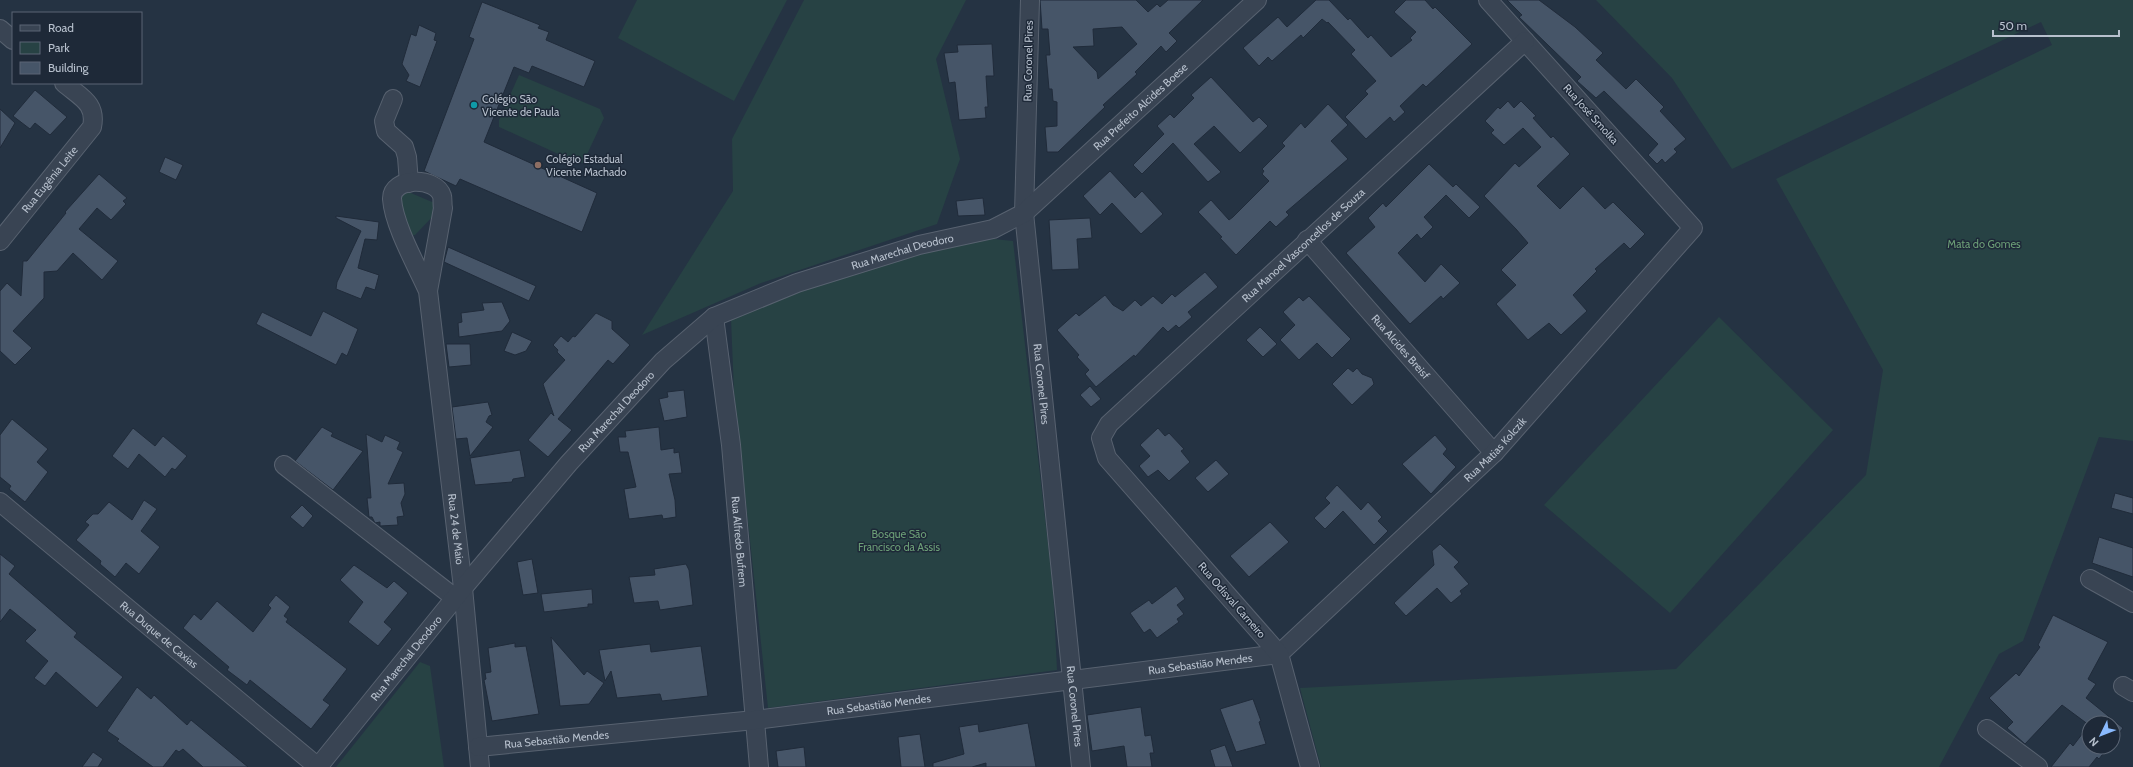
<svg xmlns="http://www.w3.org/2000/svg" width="2133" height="767" font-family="Cabin,sans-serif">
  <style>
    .green { fill: #274244 }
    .building { fill: #465568; stroke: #202b3a; fill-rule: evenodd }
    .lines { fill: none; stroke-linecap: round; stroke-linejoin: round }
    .minor-casing { stroke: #586270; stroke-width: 20 }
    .minor { stroke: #394453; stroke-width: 18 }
    .culture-dot { fill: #0f9aa8; stroke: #1e2938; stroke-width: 1.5 }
    .education-dot { fill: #8d6e63; stroke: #1e2938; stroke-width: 1.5 }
    .labels { text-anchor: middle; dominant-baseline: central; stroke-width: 3; stroke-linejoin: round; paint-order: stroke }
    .street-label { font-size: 11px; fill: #b7c0cd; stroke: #1e2938 }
    .poi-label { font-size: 11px; fill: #b7c0cd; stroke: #1e2938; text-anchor: start }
    .park-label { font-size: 11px; fill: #6c9f77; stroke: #1e2938 }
  </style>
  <rect width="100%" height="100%" fill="#253343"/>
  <g class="green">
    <path d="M 637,0 L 787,0 L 734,101 L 618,38 Z"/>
    <path d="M 804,0 L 966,0 L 936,59 L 960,159 L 937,224 L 761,283 L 642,335 L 733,191 L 732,139 Z"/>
    <path d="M 1596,0 L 2133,0 L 2133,441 L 2099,437 L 2023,641 L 1999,654 L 1939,767 L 1321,767 L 1300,688 L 1676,669 L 1866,475 L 1883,370 L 1776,179 L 2052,45 L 2041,22 L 1732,169 L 1672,78 Z"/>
    <path d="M 519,75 L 600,109 L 604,118 L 583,163 L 578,163 L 499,127 L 499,120 Z"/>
    <path d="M 406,191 L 437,204 L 435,214 L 415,235 L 411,236 L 396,199 Z"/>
    <path d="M 994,239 L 1013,241 L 1053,587 L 1057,670 L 768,708 L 734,392 L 731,319 L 799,288 L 920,250 Z"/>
    <path d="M 1719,317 L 1833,430 L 1670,613 L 1544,505 Z"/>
    <path d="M 420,662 L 430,666 L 444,767 L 336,767 Z"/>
  </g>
  <g class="building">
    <path d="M 1040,0 L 1136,0 L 1148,12 L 1157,4 L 1160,7 L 1168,0 L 1203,0 L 1169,33 L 1177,41 L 1166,52 L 1161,46 L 1135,72 L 1137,74 L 1103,105 L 1105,107 L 1058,152 L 1047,152 L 1045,127 L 1057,126 L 1057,102 L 1053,101 L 1052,89 L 1049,89 L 1046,55 L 1050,55 L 1048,29 L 1042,29 ZM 1122,27 L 1137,44 L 1098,79 L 1097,72 L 1073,47 L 1094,46 L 1093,29 Z"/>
    <path d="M 1316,0 L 1329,0 L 1348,20 L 1350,18 L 1368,38 L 1371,35 L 1391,57 L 1412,40 L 1410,38 L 1416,32 L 1394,12 L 1406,0 L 1425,0 L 1433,9 L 1435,7 L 1472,44 L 1426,87 L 1423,84 L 1400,106 L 1405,112 L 1394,122 L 1390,117 L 1366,139 L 1345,117 L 1368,94 L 1365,91 L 1376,81 L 1351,54 L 1355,50 L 1328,22 L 1327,23 L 1322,19 L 1303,38 L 1301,35 L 1272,61 L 1268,57 L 1259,66 L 1243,48 L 1278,17 L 1287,27 Z"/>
    <path d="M 1507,0 L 1539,0 L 1575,27 L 1603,53 L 1596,60 L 1626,89 L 1636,79 L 1664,107 L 1660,111 L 1686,139 L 1674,149 L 1677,152 L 1665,163 L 1662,159 L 1657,164 L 1648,155 L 1658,144 L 1604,91 L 1596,98 L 1577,81 L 1581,77 L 1519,17 L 1522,15 Z"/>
    <path d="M 482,2 L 540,25 L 538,28 L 549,32 L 546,40 L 595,61 L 584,87 L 532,66 L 529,73 L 514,67 L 484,142 L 597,193 L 582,232 L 460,179 L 456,186 L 424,171 L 474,39 L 469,37 Z"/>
    <path d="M 419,25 L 436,33 L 434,40 L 437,41 L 420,87 L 406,81 L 409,75 L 402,64 L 411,34 L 416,36 Z"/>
    <path d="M 992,44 L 994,76 L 986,76 L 988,107 L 985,107 L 986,118 L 959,120 L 955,82 L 949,83 L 944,53 L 958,52 L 957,45 Z"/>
    <path d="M 1211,77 L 1253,122 L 1259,117 L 1268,126 L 1240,153 L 1214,126 L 1194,144 L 1221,172 L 1208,182 L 1173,143 L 1142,174 L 1133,165 L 1164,134 L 1157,126 L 1170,114 L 1174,118 L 1194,98 L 1191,95 Z"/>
    <path d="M 35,90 L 67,117 L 50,135 L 35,123 L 30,129 L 13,116 Z"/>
    <path d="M 1508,101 L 1514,108 L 1521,101 L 1536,116 L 1533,118 L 1551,138 L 1553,136 L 1570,154 L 1537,186 L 1560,209 L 1583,186 L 1605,209 L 1613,202 L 1645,234 L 1630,249 L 1624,243 L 1595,269 L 1597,271 L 1573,295 L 1587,311 L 1561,335 L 1549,323 L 1528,340 L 1496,304 L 1516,285 L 1501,270 L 1528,243 L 1516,229 L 1484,196 L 1515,163 L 1519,167 L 1541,147 L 1523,128 L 1504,145 L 1491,133 L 1494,130 L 1485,121 L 1498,107 L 1500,109 Z"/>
    <path d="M 1328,104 L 1348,125 L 1331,141 L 1348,159 L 1286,212 L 1289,215 L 1276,227 L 1270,221 L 1236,255 L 1220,238 L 1222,237 L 1198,212 L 1211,200 L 1229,220 L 1233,217 L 1269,181 L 1262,174 L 1264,171 L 1262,169 L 1285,146 L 1282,143 L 1301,123 L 1305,128 Z"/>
    <path d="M 0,109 L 15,123 L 0,148 Z"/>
    <path d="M 165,157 L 183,165 L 176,180 L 159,172 Z"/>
    <path d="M 1429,164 L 1453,187 L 1456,184 L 1480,207 L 1469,218 L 1446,195 L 1424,217 L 1433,227 L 1421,239 L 1417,234 L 1398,253 L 1425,282 L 1441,264 L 1460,283 L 1443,299 L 1441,296 L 1410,324 L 1346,253 L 1375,227 L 1368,218 L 1383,203 L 1386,207 Z"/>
    <path d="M 1110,171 L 1135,198 L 1142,191 L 1163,214 L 1141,234 L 1112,203 L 1100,215 L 1083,196 Z"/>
    <path d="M 99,174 L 127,198 L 123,201 L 126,204 L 111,220 L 97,208 L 79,229 L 118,261 L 102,280 L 73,253 L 57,271 L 44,272 L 44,298 L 13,331 L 32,348 L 15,365 L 0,351 L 0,291 L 7,283 L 21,296 L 23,261 L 27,261 L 66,213 L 65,212 Z"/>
    <path d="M 983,198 L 985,215 L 958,216 L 956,201 Z"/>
    <path d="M 336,216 L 379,222 L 377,240 L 365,239 L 358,268 L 379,275 L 375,290 L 366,287 L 361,299 L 336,289 L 337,282 L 361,231 L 336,218 Z"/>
    <path d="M 1090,218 L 1092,238 L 1077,239 L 1079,269 L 1052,270 L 1049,220 Z"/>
    <path d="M 448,247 L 536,286 L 529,301 L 444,262 Z"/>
    <path d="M 1205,272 L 1218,287 L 1188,312 L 1192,317 L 1179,328 L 1176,325 L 1168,332 L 1163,327 L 1135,357 L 1134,355 L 1096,387 L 1085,374 L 1089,370 L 1077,357 L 1079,355 L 1057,330 L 1076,313 L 1079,316 L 1105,295 L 1113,305 L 1123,311 L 1135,300 L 1141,306 L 1153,296 L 1162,304 L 1172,294 L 1175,297 Z"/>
    <path d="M 1309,296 L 1351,339 L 1332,358 L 1317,343 L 1299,360 L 1280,340 L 1295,325 L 1283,312 L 1299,297 L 1303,301 Z"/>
    <path d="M 502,302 L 510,321 L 502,331 L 459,337 L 458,323 L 462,322 L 461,313 L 484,310 L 482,303 Z"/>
    <path d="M 323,311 L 358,329 L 347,356 L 342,353 L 336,365 L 256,324 L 262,312 L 311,336 Z"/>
    <path d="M 596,313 L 612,321 L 612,329 L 630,345 L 613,364 L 608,360 L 558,419 L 572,430 L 548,457 L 528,440 L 551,413 L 554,416 L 543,384 L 565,360 L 557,352 L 558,350 L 553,345 L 561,336 L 568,342 L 573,336 L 575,337 Z"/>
    <path d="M 1260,327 L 1277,344 L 1263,357 L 1246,340 Z"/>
    <path d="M 512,332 L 532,341 L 526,351 L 515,355 L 504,351 Z"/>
    <path d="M 446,344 L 470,344 L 471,365 L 449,367 Z"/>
    <path d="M 1348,368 L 1353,372 L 1357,368 L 1362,374 L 1372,378 L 1374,384 L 1352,405 L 1332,384 Z"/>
    <path d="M 1090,386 L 1101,399 L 1091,407 L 1080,395 Z"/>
    <path d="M 684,390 L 687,417 L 664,421 L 659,399 L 668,397 L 667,392 Z"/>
    <path d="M 488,402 L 492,415 L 489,416 L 486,422 L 493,427 L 470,456 L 467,438 L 456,439 L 452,407 Z"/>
    <path d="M 12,419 L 48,449 L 37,462 L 48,472 L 25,502 L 9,489 L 11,486 L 0,477 L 0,435 Z"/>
    <path d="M 322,427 L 333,433 L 331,436 L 363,451 L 333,490 L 295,461 Z"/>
    <path d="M 659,427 L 661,450 L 674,448 L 674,453 L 679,452 L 682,473 L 669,474 L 675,500 L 676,517 L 663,519 L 662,515 L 629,519 L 624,489 L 636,487 L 628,452 L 620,452 L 618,437 L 626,437 L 625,431 Z"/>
    <path d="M 133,428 L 155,446 L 163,436 L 187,456 L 175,470 L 172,468 L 165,477 L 139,454 L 128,469 L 112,456 Z"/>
    <path d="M 1158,428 L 1165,436 L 1169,433 L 1184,449 L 1181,451 L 1190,462 L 1169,481 L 1158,470 L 1148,477 L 1139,466 L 1150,456 L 1140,445 Z"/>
    <path d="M 366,434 L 382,442 L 385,435 L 400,442 L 397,449 L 403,452 L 388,484 L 404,483 L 405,494 L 401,503 L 404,516 L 397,517 L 398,525 L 380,526 L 380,522 L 375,523 L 372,517 L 369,517 L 367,498 L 371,498 Z"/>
    <path d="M 1435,435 L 1447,449 L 1443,454 L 1456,467 L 1431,494 L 1402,464 Z"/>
    <path d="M 520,450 L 525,477 L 513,479 L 512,482 L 475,485 L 470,458 Z"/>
    <path d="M 1216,460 L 1229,474 L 1208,492 L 1195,478 Z"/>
    <path d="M 1337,485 L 1361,510 L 1368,502 L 1382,517 L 1378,521 L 1388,531 L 1374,545 L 1343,511 L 1325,529 L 1314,518 L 1330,503 L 1325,498 Z"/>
    <path d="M 2115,493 L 2133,498 L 2133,514 L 2111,508 Z"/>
    <path d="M 144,500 L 157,509 L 141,531 L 160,547 L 139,574 L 126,563 L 115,577 L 100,564 L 101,561 L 76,540 L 89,525 L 85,522 L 93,514 L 98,514 L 109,502 L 132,520 Z"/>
    <path d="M 302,505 L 313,516 L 303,528 L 290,517 Z"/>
    <path d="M 1270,522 L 1289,542 L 1249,577 L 1230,556 Z"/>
    <path d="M 2099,537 L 2133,548 L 2133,577 L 2092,563 Z"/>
    <path d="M 1440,544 L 1459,562 L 1454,567 L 1469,584 L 1460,591 L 1462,594 L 1451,603 L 1437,588 L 1406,616 L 1394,603 L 1434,565 L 1432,551 Z"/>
    <path d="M 0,554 L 15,566 L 9,574 L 77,633 L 74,637 L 123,677 L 97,708 L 56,672 L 45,686 L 34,678 L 48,661 L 25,641 L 36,630 L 10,609 L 0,622 Z"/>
    <path d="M 532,559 L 538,593 L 523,595 L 517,562 Z"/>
    <path d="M 686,564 L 689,570 L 693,605 L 660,610 L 658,601 L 634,603 L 629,577 L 655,575 L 654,569 Z"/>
    <path d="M 354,565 L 387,588 L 394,581 L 408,593 L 384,622 L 392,629 L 378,646 L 348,622 L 363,602 L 340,580 Z"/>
    <path d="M 1176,586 L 1185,599 L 1177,605 L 1184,614 L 1177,619 L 1179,622 L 1157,638 L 1150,629 L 1144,633 L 1130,613 L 1149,600 L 1152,604 Z"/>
    <path d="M 592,589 L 593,604 L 588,604 L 588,607 L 544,612 L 541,594 Z"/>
    <path d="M 276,595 L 290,607 L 284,616 L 288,619 L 286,622 L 347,669 L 323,700 L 330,705 L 311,729 L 250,680 L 247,685 L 227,670 L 229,667 L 183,628 L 194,614 L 201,620 L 217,601 L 253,632 L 271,608 L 268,605 Z"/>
    <path d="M 2053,615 L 2108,642 L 2088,679 L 2096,684 L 2086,698 L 2123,728 L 2113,741 L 2113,723 L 2089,723 L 2089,747 L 2108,747 L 2099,759 L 2097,757 L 2089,767 L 2051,767 L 2070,743 L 2073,746 L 2089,725 L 2062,705 L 2025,744 L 2007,728 L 2013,722 L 1989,698 L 2016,673 L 2019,676 L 2040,647 L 2038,645 Z"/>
    <path d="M 551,637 L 584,675 L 587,671 L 604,683 L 589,704 L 560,706 Z"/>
    <path d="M 515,643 L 515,647 L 526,646 L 539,714 L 492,721 L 484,680 L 486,679 L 485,673 L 491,672 L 488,648 Z"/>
    <path d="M 650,644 L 651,652 L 701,646 L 708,696 L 662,701 L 660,694 L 617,698 L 611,671 L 605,681 L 599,650 Z"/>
    <path d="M 137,687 L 151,699 L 154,695 L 187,725 L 191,720 L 248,767 L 203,767 L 183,749 L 179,752 L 176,750 L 163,767 L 153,767 L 117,741 L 119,739 L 107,731 Z"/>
    <path d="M 1253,699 L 1261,721 L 1259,722 L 1266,744 L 1236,752 L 1220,709 Z"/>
    <path d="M 1141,707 L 1145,736 L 1151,735 L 1154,753 L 1150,753 L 1152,767 L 1127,767 L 1124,746 L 1092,751 L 1087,715 Z"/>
    <path d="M 1028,723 L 1036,767 L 986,767 L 986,763 L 972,767 L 933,767 L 933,763 L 964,754 L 959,727 L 978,724 L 979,732 Z"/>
    <path d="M 920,734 L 925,767 L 901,767 L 898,737 Z"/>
    <path d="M 1225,745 L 1233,767 L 1215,767 L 1210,750 Z"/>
    <path d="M 804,747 L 806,767 L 778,767 L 776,751 Z"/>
    <path d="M 93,752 L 103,759 L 98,767 L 82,767 Z"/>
  </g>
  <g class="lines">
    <defs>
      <g id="minor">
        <path id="s1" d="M 1030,0 L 1024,213 L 1081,767"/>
        <path d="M 0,29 L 13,40"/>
        <path d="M 393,99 L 384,121 L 386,131 L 404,147 L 407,157 L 409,183"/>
        <path id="s2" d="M 1307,240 L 1494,453"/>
        <path id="s3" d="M 0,241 L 92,127 C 97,103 80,97 64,83"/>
        <path id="s4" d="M 428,291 C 417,266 394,226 392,199 C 391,177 436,176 442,196 C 443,199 442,204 443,208 L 428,291 L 463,588 L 480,767"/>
        <path id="s5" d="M 714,317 L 731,445 L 759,767"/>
        <path d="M 284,465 L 455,598"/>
        <path id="s6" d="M 0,502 L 318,767"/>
        <path d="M 2090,579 L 2133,603"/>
        <path d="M 2123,686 L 2133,692"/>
        <path d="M 1987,729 L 2038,767"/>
        <path id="s7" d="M 478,747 L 755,720 L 1279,654 L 1494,453 L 1693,228 L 1488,0"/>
        <path id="s8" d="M 318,767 L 463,588 L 569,463 L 663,361 L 714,317 L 797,283 L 919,245 L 993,229 L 1024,213 L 1257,0"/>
        <path id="s9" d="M 1310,767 L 1279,654 L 1107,458 L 1101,438 L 1109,424 L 1525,41"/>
      </g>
    </defs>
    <use href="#minor" class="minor-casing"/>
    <use href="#minor" class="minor"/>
  </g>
  <circle class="culture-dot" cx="474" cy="105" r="4"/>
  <circle class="education-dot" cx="538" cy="165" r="4"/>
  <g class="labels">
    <g class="street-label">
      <text transform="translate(1028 61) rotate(-89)">Rua Coronel Pires</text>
      <text stroke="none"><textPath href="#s8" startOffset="1086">Rua Prefeito Alcides Boese</textPath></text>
      <text transform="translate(1591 114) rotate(48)">Rua José Smolka</text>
      <text stroke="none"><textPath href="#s3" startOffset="79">Rua Eugênia Leite</textPath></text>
      <text stroke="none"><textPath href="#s9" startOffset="679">Rua Manoel Vasconcellos de Souza</textPath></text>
      <text stroke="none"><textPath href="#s8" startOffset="800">Rua Marechal Deodoro</textPath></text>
      <text stroke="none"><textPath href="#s2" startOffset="142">Rua Alcides Breisf</textPath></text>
      <text stroke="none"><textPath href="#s1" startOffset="385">Rua Coronel Pires</textPath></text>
      <text stroke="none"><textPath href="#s8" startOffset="464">Rua Marechal Deodoro</textPath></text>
      <text stroke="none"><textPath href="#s7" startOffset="1104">Rua Matias Kolczik</textPath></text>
      <text stroke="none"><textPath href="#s4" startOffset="500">Rua 24 de Maio</textPath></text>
      <text stroke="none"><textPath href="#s5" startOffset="226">Rua Alfredo Bufrem</textPath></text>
      <text transform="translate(1232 600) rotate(49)">Rua Odisval Carneiro</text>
      <text stroke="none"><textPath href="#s6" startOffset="207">Rua Duque de Caxias</textPath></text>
      <text stroke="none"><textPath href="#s8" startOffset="140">Rua Marechal Deodoro</textPath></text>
      <text stroke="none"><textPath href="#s7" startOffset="727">Rua Sebastião Mendes</textPath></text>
      <text stroke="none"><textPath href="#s7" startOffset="403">Rua Sebastião Mendes</textPath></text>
      <text stroke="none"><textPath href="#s1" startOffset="709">Rua Coronel Pires</textPath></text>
      <text stroke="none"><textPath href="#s7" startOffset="79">Rua Sebastião Mendes</textPath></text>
    </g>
    <g class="poi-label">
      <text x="482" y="99">Colégio São<tspan x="482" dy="13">Vicente de Paula</tspan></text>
      <text x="546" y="159">Colégio Estadual<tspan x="546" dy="13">Vicente Machado</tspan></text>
    </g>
    <g class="park-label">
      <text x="1984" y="244">Mata do Gomes</text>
      <text x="899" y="534">Bosque São<tspan x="899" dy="13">Francisco da Assis</tspan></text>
    </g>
  </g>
  <rect x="12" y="12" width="130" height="72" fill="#1e2938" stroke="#5b6574"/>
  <rect x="20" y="25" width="20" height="6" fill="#394453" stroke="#5b6574"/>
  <text x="48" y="32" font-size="12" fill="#b7c0cd">Road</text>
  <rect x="20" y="42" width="20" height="12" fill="#274244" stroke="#5b6574"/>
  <text x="48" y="52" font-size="12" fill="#b7c0cd">Park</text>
  <rect x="20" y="62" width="20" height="12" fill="#465568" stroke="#5b6574"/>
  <text x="48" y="72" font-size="12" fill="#b7c0cd">Building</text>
  <g transform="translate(2101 735) rotate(227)"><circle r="19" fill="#1e2938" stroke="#5b6574"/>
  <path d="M0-3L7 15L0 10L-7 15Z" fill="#8abafe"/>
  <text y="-6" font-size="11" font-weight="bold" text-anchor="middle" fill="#b7c0cd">N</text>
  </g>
  <path d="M1993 30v6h126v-6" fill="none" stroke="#b7c0cd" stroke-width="2"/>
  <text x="1999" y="30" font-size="12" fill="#b7c0cd" stroke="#1e2938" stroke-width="3" paint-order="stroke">50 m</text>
</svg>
